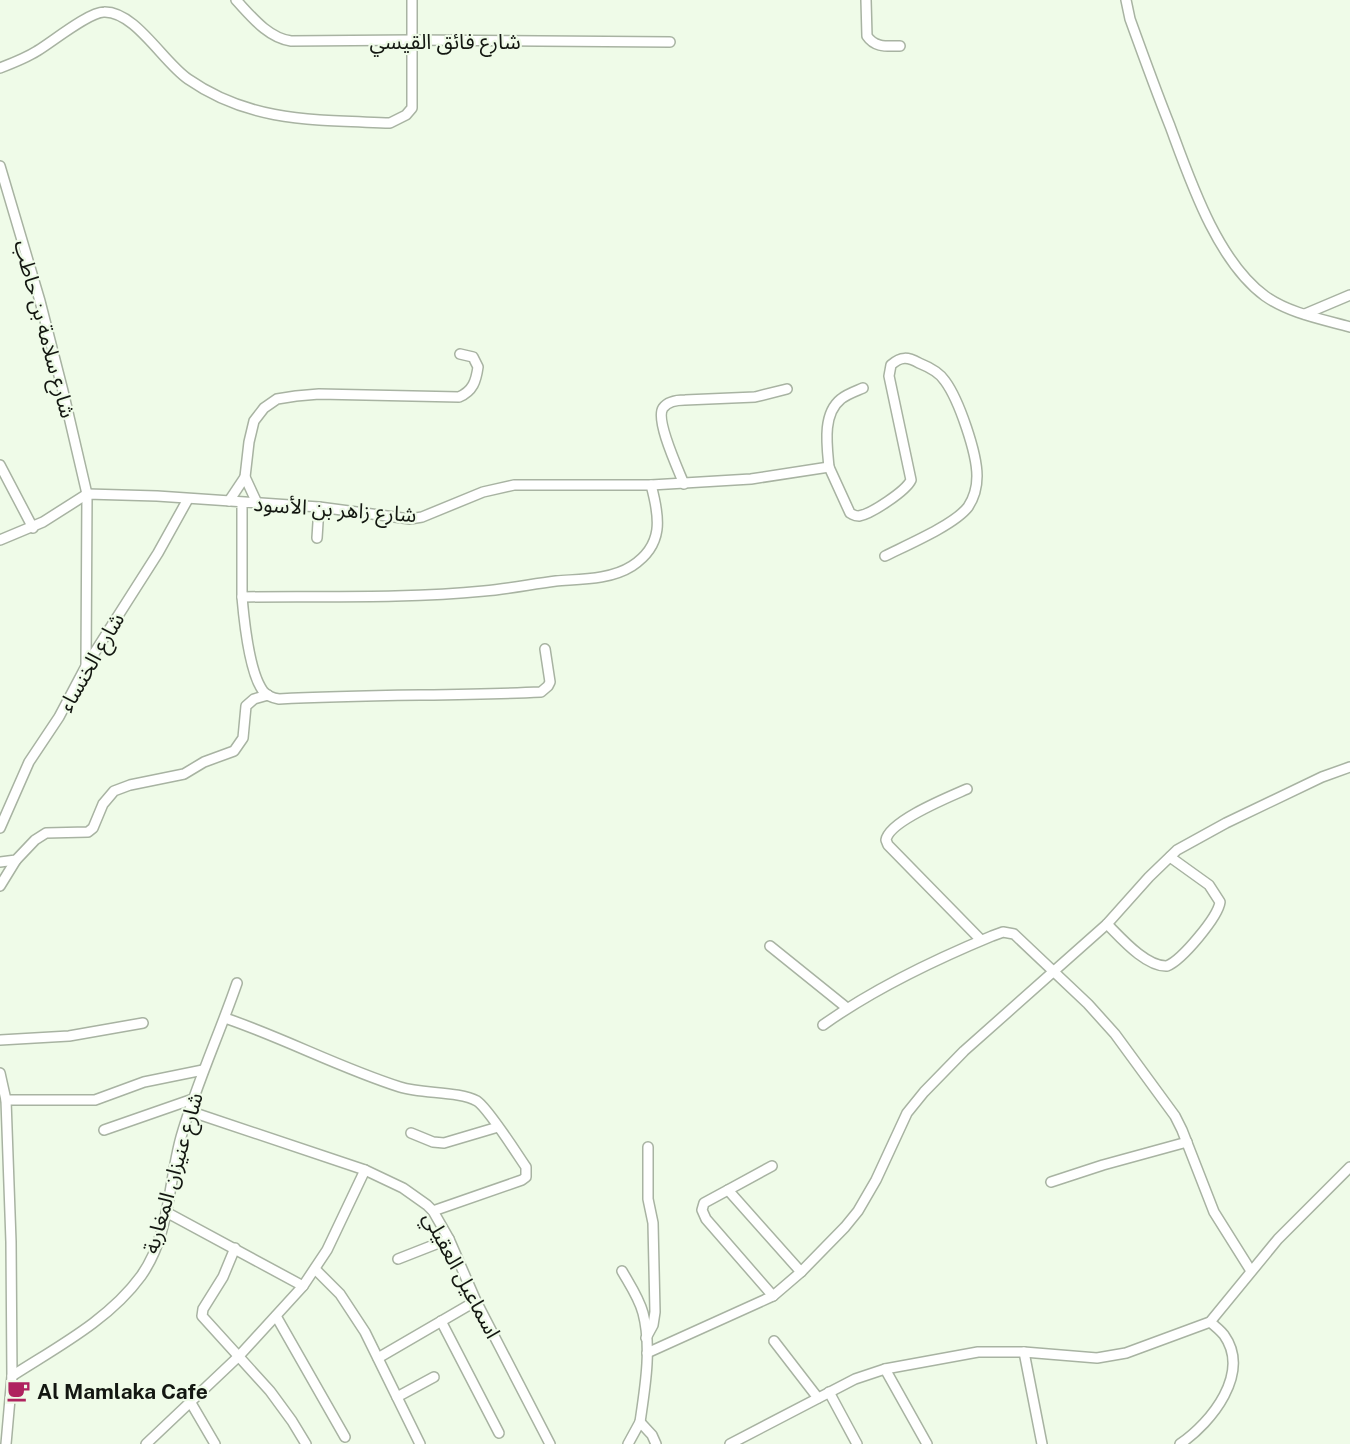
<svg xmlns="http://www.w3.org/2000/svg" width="1350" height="1444" font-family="'Public Sans','Noto Sans Arabic',sans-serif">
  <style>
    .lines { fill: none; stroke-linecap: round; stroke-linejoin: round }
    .minor-casing { stroke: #a8b3a2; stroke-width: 12 }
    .minor { stroke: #fff; stroke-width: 9 }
    .labels { text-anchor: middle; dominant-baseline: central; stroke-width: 4.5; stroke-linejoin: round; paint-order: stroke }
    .street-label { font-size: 21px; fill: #131711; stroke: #effbe8 }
    .poi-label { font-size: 21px; font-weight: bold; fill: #131711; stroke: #effbe8; text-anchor: start }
  </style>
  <rect width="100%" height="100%" fill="#effbe8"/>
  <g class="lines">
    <defs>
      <g id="minor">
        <path d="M 236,0 C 251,16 268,38 291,41 L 413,40 L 670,42"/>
        <path d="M 866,0 L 867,36 C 875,48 887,46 900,46"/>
        <path d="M 1126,0 L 1130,19 C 1143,55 1156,91 1170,126 C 1190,180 1217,261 1265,296 C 1289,313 1321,319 1350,327"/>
        <path d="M 0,68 C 13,63 26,58 37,51 C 52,42 89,12 104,12 C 135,11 163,62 188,79 C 251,123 317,120 390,123 L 406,115 L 412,108 L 412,0"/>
        <path d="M 0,166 L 40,301 L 63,391 L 87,494 L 86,666"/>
        <path d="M 1305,314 L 1350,295"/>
        <path d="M 0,465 L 33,528"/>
        <path d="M 829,467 C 827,446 822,414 841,399 C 847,394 856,391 863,388"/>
        <path d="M 684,484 C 678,469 655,420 663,408 C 668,401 677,400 685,400 L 755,397 L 787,389"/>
        <path d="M 651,485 L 751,479 L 829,467 L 850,513 C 854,515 854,516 859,516 C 871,514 906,491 911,480 L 889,376 L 891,365 C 901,356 908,357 919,363 C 929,367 940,373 945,381 C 959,400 977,453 977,476 C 977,487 974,498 968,507 C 954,525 907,545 885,556"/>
        <path d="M 229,501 L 245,477"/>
        <path d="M 257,503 L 245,477 L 249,442 L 254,421 L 264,408 L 277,399 L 296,396 L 319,394 L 459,397 C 473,391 476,381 478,367 L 473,357 L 460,354"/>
        <path d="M 317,538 L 319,507"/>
        <path d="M 0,540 L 43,522 L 87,494 L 157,496 L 319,507 L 410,519 L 422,517 L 483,492 L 514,485 L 651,485 C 660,518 664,545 632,566 C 610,580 580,579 556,581 C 532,584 508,589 484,591 C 404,599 323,596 242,597 L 242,502"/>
        <path d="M 242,597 C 244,620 249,672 263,691 C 267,696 273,698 279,699 C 367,694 454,696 541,692 L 548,686 L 550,682 L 545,649"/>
        <path d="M 967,789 C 949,797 889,821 886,840 L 888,845 L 981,940"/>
        <path d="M 0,828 L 29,762 L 59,717 L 86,666 L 158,553 L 188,499"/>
        <path d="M 0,862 L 16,860 L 35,840 L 46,833 L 88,832 L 93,828 L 103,804 L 114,791 L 130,785 L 184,774 L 204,762 L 234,751 L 243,738 L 246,706 L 254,699 L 268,695"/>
        <path d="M 0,886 L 16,860"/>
        <path d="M 1107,924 C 1121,938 1146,967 1167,966 C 1182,960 1218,917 1220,902 L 1209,885 L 1170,857"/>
        <path d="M 770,946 L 847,1008"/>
        <path d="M 225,1018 C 284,1038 340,1068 400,1087 C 422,1094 459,1091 477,1101 C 488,1108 517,1154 526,1167 L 526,1177 L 522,1180 L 433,1211"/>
        <path d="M 823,1025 C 875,988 934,960 992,936 L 1003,932 L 1014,934 L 1088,1004 L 1115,1034 L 1175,1116 L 1182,1130 L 1214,1212 L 1251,1271"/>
        <path d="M 0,1040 L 69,1036 L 143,1023"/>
        <path d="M 0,1073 L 6,1100 L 11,1242 L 12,1376 L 6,1444"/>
        <path d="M 6,1100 L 95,1100 L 144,1082 L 203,1070"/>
        <path d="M 189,1111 L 365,1170 L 403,1188 L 427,1205 L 433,1211 L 449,1239 L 476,1301 L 550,1444"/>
        <path d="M 104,1130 L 193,1099"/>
        <path d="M 411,1133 L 433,1142 L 444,1143 L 498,1127"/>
        <path d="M 1051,1182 L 1103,1165 L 1187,1142"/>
        <path d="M 728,1190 L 772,1166"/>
        <path d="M 166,1212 L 303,1286"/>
        <path d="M 235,1248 L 223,1277 L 203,1309 L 202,1316 L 270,1391 L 292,1421 L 306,1444"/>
        <path d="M 398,1259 L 449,1239"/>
        <path d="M 315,1269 L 340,1294 L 365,1332 L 420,1444"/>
        <path d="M 622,1271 C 630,1285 639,1298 643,1313 C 652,1347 645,1388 640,1422"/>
        <path d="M 773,1296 L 706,1219 L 702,1210 L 704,1203 L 728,1190 L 801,1272"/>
        <path d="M 276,1316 L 345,1437"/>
        <path d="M 441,1321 L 499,1433"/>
        <path d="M 646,1338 L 653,1325 L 655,1312 L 653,1223 L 648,1199 L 648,1147"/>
        <path d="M 774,1341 L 818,1398"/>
        <path d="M 1024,1352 L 1042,1444"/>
        <path d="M 647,1353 L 773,1296 L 801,1272 L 845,1227 L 858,1211 L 876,1180 L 907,1113 L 924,1092 L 964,1051 L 1107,924 L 1149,877 L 1177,850 L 1226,823 L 1322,777 L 1350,767"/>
        <path d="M 378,1358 L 476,1301"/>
        <path d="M 885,1369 L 927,1444"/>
        <path d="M 12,1376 C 57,1347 109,1320 141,1276 C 170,1235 168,1184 181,1137 C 196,1085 219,1035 237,983"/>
        <path d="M 829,1392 L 857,1444"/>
        <path d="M 397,1397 L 434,1377"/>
        <path d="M 191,1403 L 215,1444"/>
        <path d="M 146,1444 L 239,1356 L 303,1286 L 327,1250 L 365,1170"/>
        <path d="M 628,1444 L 640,1422 L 652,1435 L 656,1444"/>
        <path d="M 730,1444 L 855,1379 L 885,1369 L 978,1352 L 1024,1352 L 1097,1358 L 1126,1353 L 1210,1322 L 1278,1239 L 1350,1167"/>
        <path d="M 1180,1444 C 1212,1422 1251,1373 1224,1335 C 1220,1330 1215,1326 1210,1322"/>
      </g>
    </defs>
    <use href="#minor" class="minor-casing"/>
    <use href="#minor" class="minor"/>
  </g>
  <defs>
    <symbol id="cafe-bare" viewBox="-9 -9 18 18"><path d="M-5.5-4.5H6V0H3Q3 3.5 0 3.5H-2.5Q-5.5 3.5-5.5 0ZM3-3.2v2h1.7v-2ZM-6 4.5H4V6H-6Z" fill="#af235f" stroke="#effbe8" stroke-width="2.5" paint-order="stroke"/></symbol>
  </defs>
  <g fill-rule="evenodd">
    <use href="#cafe-bare" x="2" y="1374" width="33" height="33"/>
  </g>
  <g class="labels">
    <g class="street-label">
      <text x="445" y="41">شارع فائق القيسي</text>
      <text transform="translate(45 329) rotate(75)">شارع سلامة بن حاطب</text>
      <text transform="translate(335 509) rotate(4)">شارع زاهر بن الأسود</text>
      <text transform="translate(91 662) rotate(-60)">شارع الخنساء</text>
      <text transform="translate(173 1173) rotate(-74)">شارع عنيزان المغاربة</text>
      <text transform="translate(462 1275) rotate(62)">اسماعيل العقيلي</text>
    </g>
    <g class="poi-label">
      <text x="37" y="1391">Al Mamlaka Cafe</text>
    </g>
  </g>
</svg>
